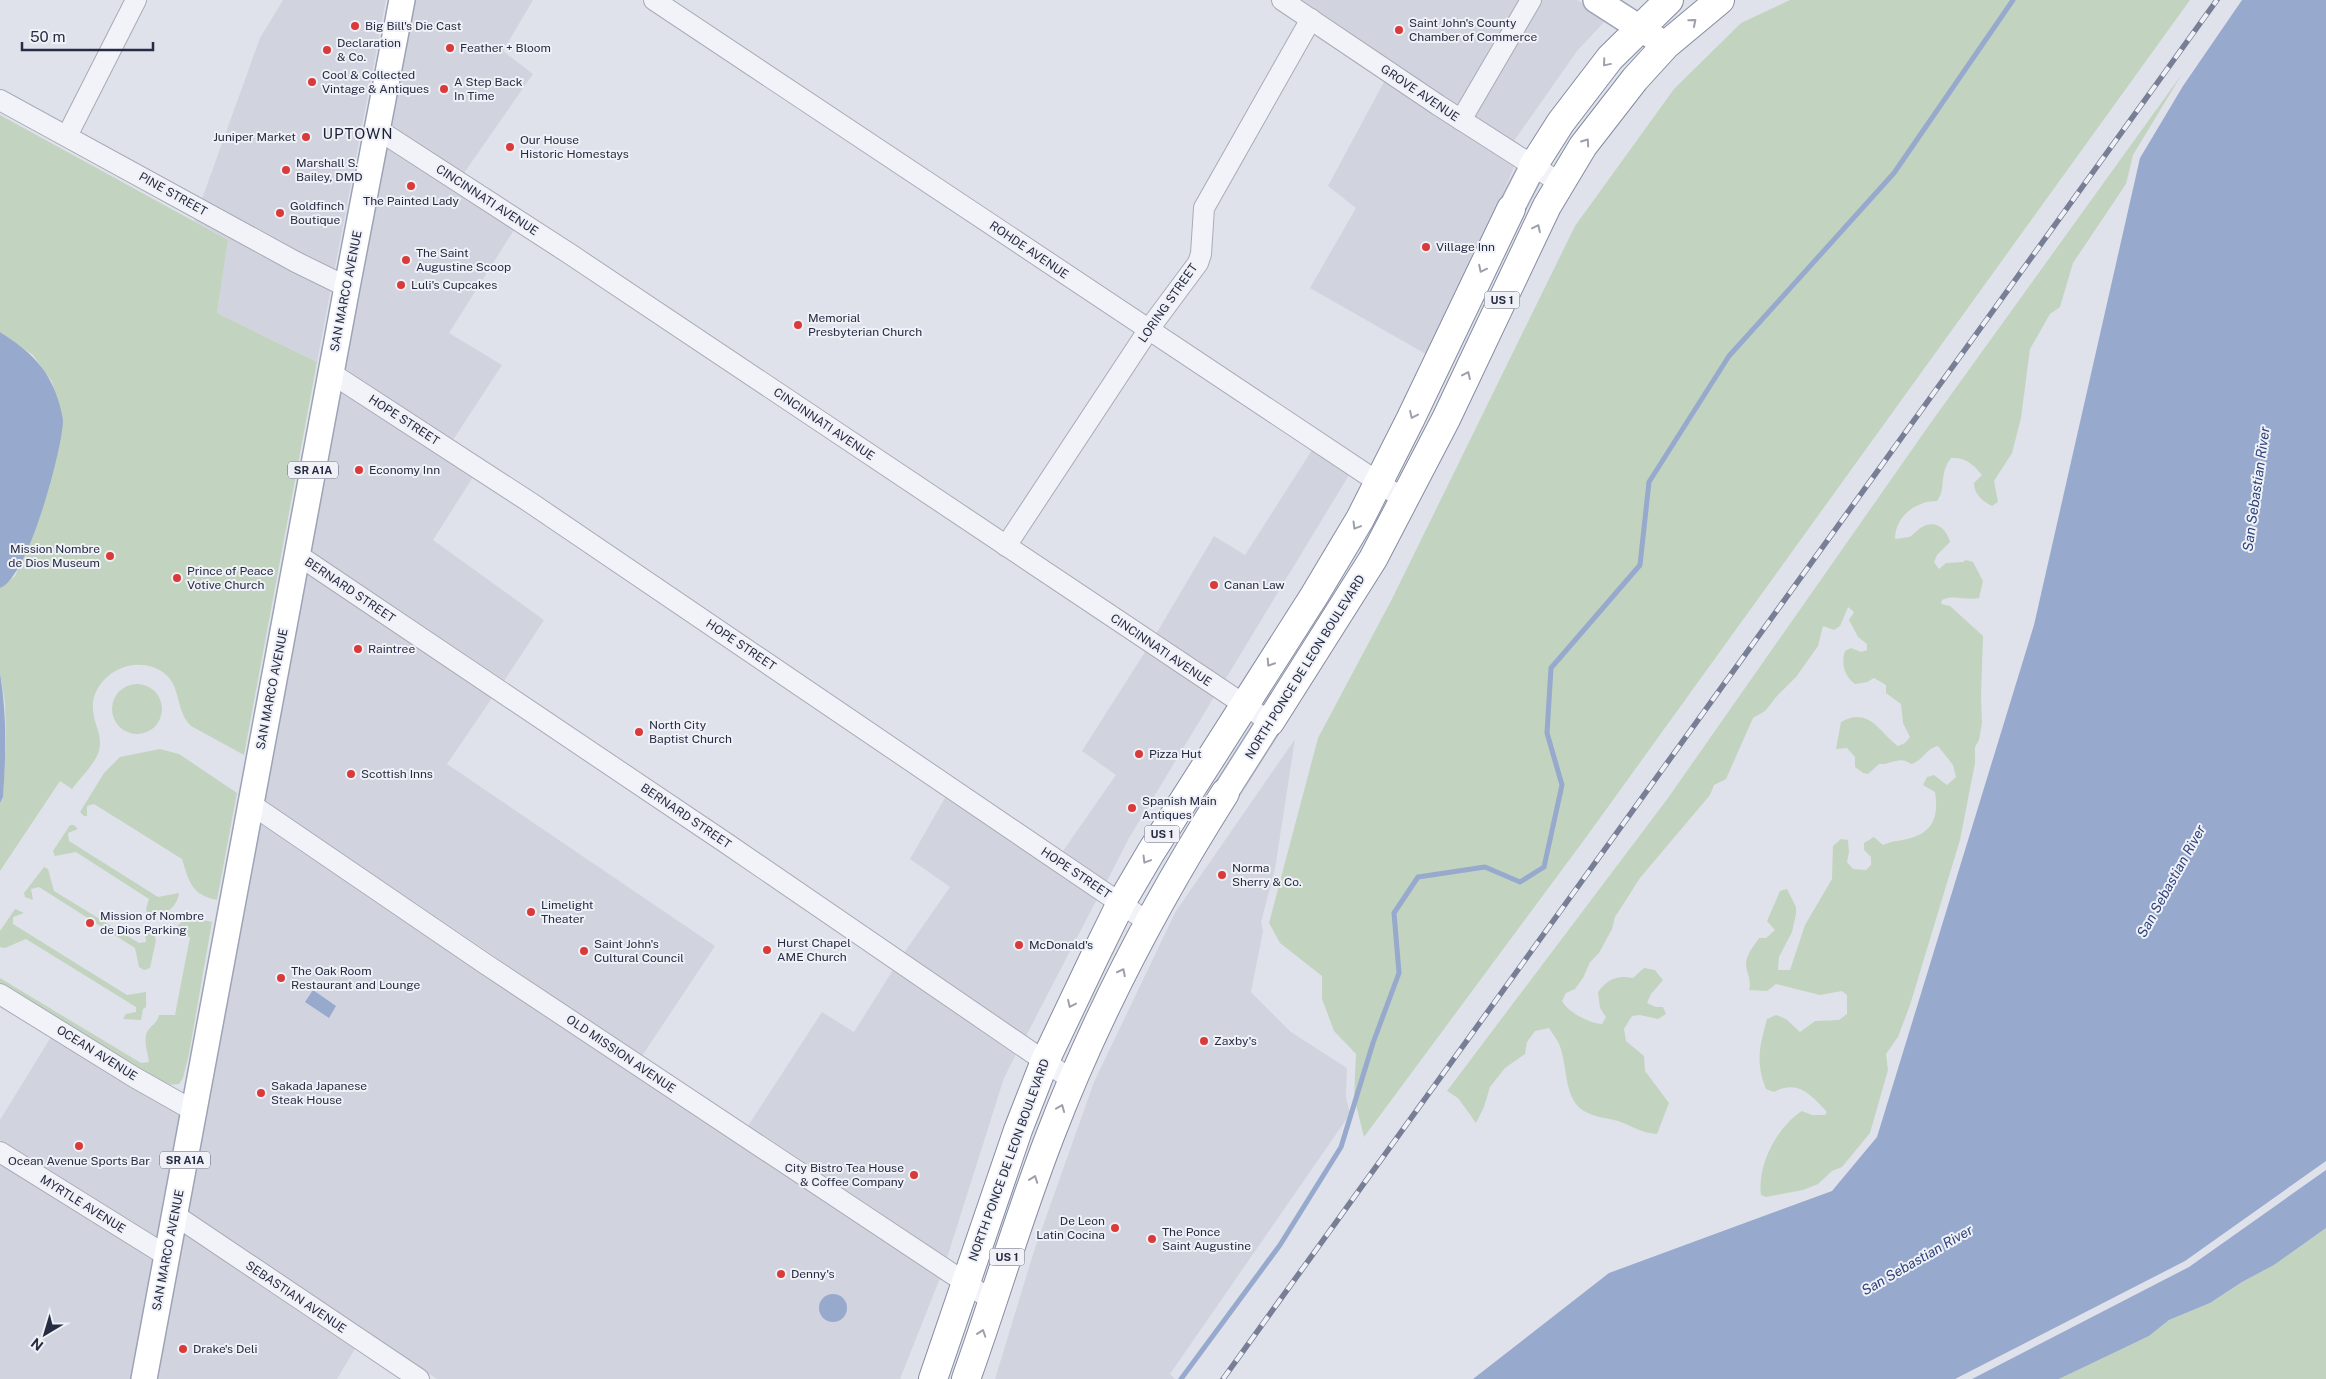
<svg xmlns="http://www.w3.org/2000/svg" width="2326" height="1379" font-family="'Public Sans',sans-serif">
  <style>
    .built { fill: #d1d4df }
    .green { fill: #c2d4c0 }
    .water { fill: #97a9cd }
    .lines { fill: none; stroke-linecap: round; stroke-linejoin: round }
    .stream { stroke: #97a9cd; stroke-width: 5 }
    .minor-casing { stroke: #a8abb8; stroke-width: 22 }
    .major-casing { stroke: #9da3b7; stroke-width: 28 }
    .highway-casing { stroke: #858ca2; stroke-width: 30 }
    .minor { stroke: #f2f3f8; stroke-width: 20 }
    .major { stroke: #fff; stroke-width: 25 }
    .highway { stroke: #fff; stroke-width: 28 }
    .rail-casing { stroke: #777e95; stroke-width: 5.5 }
    .rail { stroke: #eff1f7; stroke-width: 4; stroke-dasharray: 11; stroke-linecap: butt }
    .oneway { stroke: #9da0aa }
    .poi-dot { fill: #da3a39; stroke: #eff1f7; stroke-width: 2 }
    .labels { text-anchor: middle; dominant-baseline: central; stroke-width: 4; stroke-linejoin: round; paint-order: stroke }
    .shield { fill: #eff1f7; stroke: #626779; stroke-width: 1 }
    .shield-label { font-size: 11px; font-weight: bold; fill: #262c43 }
    .poi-label { font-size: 12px; fill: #262c43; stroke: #eff1f7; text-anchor: start }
    .street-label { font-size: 12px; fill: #262c43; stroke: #eff1f7 }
    .water-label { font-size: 14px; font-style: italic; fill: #2d437a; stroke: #eff1f7 }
    .quarter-label { font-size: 15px; letter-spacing: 1px; fill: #191e33; stroke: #eff1f7 }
  </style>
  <rect width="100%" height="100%" fill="#dfe2ea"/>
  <g class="built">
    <path d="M 283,0 L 386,0 L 317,362 L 217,313 L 228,240 L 194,221 L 260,38 Z"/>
    <path d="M 413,0 L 533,0 L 503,51 L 533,74 L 464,173 L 387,124 Z"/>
    <path d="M 1301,0 L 1521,0 L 1459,106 Z"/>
    <path d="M 1541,0 L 1577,0 L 1607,19 L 1577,51 L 1514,141 L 1474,116 Z"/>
    <path d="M 1385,80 L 1515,165 L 1431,357 L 1310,288 L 1356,208 L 1328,186 Z"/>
    <path d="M 383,146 L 514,230 L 449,333 L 502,365 L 453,440 L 342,367 Z"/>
    <path d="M 338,389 L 473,477 L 433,540 L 544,620 L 504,681 L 308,550 Z"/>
    <path d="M 1312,450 L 1349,475 L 1225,680 L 1156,634 L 1214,536 L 1245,555 Z"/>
    <path d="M 304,572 L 492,698 L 447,764 L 715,946 L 642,1056 L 260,798 Z"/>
    <path d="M 1145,652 L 1214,697 L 1129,838 L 1107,881 L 1063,851 L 1116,775 L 1082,751 Z"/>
    <path d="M 1295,739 L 1275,869 L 1261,922 L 1263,931 L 1251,992 L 1291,1032 L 1347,1068 L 1346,1097 L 1350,1114 L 1170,1374 L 1175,1379 L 995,1379 L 1034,1251 L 1094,1082 L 1176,911 Z"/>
    <path d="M 946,796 L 1097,899 L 1026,1036 L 904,953 L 950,887 L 910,859 Z"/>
    <path d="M 256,819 L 940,1278 L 900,1379 L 437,1379 L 185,1209 Z"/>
    <path d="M 893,970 L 1016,1054 L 1004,1078 L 947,1258 L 748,1126 L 822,1012 L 854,1032 Z"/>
    <path d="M 51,1037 L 184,1117 L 161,1240 L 0,1140 L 0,1120 Z"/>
    <path d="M 0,1164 L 156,1261 L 134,1379 L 0,1379 Z"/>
    <path d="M 181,1231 L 355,1349 L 337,1379 L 153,1379 Z"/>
  </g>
  <g class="green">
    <path d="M 1790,0 L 2190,0 L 1587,836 L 1364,1137 L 1354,1097 L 1356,1054 L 1334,1031 L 1322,999 L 1322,976 L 1280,943 L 1269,923 L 1318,738 L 1392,599 L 1575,226 L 1674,89 L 1741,23 Z"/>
    <path d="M 2182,74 L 2133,155 L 2126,184 L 2073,263 L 2060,307 L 2050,314 L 2030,349 L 2021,418 L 2012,453 L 1994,481 L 1998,502 L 1992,506 C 1982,501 1974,494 1974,483 L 1982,475 C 1973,464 1966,457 1951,458 C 1938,475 1947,488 1937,501 C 1915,501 1895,517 1895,539 C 1900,538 1907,538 1911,536 C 1915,533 1919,528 1924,526 C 1937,520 1947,530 1950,542 L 1937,555 L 1934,562 L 1939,569 L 1946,563 L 1963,562 L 1966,560 L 1973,562 L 1983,581 L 1979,598 C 1966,601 1954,594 1942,600 L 1941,604 L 1950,606 L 1983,636 L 1981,696 L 1982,723 L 1979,740 L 1975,747 L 1975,763 L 1960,840 L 1910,1005 L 1898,1037 L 1886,1054 L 1888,1070 L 1870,1133 L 1842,1167 L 1832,1171 L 1818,1184 L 1803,1190 L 1766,1197 L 1761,1195 C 1757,1165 1777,1127 1802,1111 L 1812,1115 L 1825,1115 L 1827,1112 C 1811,1095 1798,1079 1774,1092 L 1766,1089 C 1755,1061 1760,1046 1767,1019 L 1776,1015 L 1786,1019 L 1800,1032 L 1815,1021 L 1839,1020 L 1847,1014 L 1847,995 L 1842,991 L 1820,995 L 1776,984 L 1767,991 L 1749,990 C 1752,978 1746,974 1746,963 C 1747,953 1754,946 1759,938 L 1766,938 L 1775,930 L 1767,921 L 1780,891 L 1787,889 L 1796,907 L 1796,914 L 1792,932 L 1779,957 L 1778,970 L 1790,970 L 1805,925 L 1832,879 L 1833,846 L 1841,839 L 1848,840 L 1849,852 L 1847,862 L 1853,869 L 1866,870 L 1871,865 L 1871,857 L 1864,850 L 1864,843 L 1874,837 L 1883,845 C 1893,840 1904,841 1914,837 C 1936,829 1938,812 1935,792 L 1923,785 L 1927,777 L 1934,775 L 1947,785 L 1956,777 L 1953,765 L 1938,746 C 1926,748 1923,761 1911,764 C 1899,755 1892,765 1879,764 L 1868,774 L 1863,773 L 1855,767 L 1855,757 L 1847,748 L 1836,749 L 1841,722 C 1869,706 1879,732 1898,746 L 1905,743 L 1910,737 L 1903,723 L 1901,704 L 1886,693 L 1886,685 L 1874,678 L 1867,682 L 1855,684 C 1844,676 1841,663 1845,651 L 1851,648 L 1861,652 L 1867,650 L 1867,644 L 1858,637 L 1849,620 L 1854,612 L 1848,607 L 1840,626 L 1834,630 L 1823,626 L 1818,646 L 1796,677 L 1777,696 L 1765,711 L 1753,718 L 1726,779 L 1714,785 L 1710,795 L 1640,878 L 1615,917 L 1612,929 L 1599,953 L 1590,962 L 1583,978 L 1575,989 L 1566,993 L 1562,1001 C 1569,1013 1589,1023 1602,1024 L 1606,1017 L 1600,1008 L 1598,992 C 1608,979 1617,975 1633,978 L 1644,968 L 1655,970 L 1663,980 L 1651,994 L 1647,1003 L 1656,1007 L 1663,1007 L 1666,1014 L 1658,1019 L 1640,1015 L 1632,1016 L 1624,1029 L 1626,1041 L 1644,1056 L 1645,1071 L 1669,1103 L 1657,1134 C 1640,1133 1633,1126 1618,1121 C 1607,1118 1594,1117 1584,1111 C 1563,1099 1568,1064 1559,1044 C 1557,1039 1552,1033 1549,1028 L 1535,1031 L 1527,1042 L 1525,1054 L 1505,1068 L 1490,1087 L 1484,1107 L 1476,1123 L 1458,1098 L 1447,1091 L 1668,798 L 1932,421 Z"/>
    <path d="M 0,115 L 228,240 L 217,313 L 317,362 L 244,755 L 191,726 C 175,711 182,687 164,673 C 154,665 140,663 128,666 C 108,671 91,689 93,710 C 94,725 103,735 99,751 C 95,764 80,778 72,789 L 60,781 L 0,871 L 0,803 L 3,797 L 6,742 L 5,703 L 0,673 L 0,588 L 15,576 L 40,517 L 53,471 L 63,420 L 52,382 L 33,355 L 0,332 Z"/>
    <circle cx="137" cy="709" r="25"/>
    <path d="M 160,749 L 179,754 L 237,793 L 217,900 C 192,895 189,882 182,859 L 94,804 L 87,806 L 87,816 L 84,816 L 80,812 L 104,773 L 120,757 Z"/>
    <path d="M 70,825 L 74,825 L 78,829 L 68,833 L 69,841 L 158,897 L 179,893 C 177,908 163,918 148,915 L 146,909 L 149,899 L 76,852 L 55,856 L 53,851 Z"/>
    <path d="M 44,867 L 48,869 L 54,891 L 139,943 L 146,942 L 145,930 L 153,931 L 156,940 L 150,968 L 144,970 L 139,967 L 135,948 L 39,887 L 31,889 L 33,900 L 25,897 L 24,893 Z"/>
    <path d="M 15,909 L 24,913 L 13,917 L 13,924 L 127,995 L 146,992 L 146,1007 L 143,1009 L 141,1020 L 123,1019 L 126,1014 L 136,1012 L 136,1007 L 26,939 L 5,948 L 0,947 L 0,931 Z"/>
    <path d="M 190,917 L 212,922 L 189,1054 L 183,1078 L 179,1084 L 165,1085 L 158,1082 L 0,984 L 0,978 L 141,1063 L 149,1062 C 148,1053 143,1041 147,1032 C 151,1025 157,1024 159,1015 L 175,1015 L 190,937 L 179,935 L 176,928 L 182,921 Z"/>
    <path d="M 2326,1228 L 2326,1379 L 2059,1379 L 2149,1336 L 2169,1320 L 2210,1303 L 2242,1282 L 2274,1265 Z"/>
  </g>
  <g class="water">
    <path d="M 2242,0 L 2326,0 L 2326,1161 L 2185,1261 L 1955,1379 L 1473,1379 L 1609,1273 L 1832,1191 L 1877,1137 L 2034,625 L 2140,158 L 2183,86 Z"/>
    <path d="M 0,332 C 31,352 50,369 60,406 C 61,411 63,417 63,421 C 62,451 28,578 0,588 Z"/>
    <path d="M 0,673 C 7,715 6,755 3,797 L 0,803 Z"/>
    <path d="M 313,990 L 336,1006 L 329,1018 L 305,1002 Z"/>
    <path d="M 2326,1170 L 2326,1228 L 2274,1265 L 2242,1282 L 2210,1303 L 2169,1320 L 2149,1336 L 2059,1379 L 1972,1379 L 2189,1267 Z"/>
    <circle cx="833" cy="1308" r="14"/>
  </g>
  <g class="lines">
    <path class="stream" d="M 1181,1379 L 1280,1245 L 1341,1147 L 1373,1043 L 1399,973 L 1394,913 L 1418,877 L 1485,867 L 1520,882 L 1544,867 L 1562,785 L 1547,733 L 1551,668 L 1640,565 L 1649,482 L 1729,356 L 1894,173 L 2013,0"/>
    <defs>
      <g id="minor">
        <path d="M 654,0 L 1405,500"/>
        <path d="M 1282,0 L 1438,105 L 1560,183"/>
        <path d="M 0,100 L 296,262 L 347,287"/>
        <path d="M 1461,120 L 1531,0"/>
        <path d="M 377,129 L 570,254 L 1270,722"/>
        <path d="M 67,136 L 136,0"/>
        <path d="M 331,373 L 531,503 L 1148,922"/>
        <path d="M 1006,546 L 1149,329 L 1198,263 L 1201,254 L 1204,208 L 1311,19"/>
        <path d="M 298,555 L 726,843 L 1072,1080"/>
        <path d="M 251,804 L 484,963 L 993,1301"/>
        <path d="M 0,994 L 134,1077 L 194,1111"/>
        <path d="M 0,1152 L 167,1256"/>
        <path d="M 175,1215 L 419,1379"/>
      </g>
      <g id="major">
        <path d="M 1596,0 L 1666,45"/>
        <path d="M 1511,209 L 1533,166"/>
        <path d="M 1225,793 L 1270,722"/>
        <path d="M 144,1379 L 347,287 L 402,0"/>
      </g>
      <g id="highway">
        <path d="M 1533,166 L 1561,122 L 1610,58 L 1669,0"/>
        <path d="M 1270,722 L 1373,559 L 1446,419 L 1547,206 L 1583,146 L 1635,79 L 1666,45 L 1720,0"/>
        <path d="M 933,1379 L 1018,1130 L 1045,1061 L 1094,958 L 1121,903 L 1151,852 L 1314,596 L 1360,519 L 1410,420 L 1511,209"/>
        <path d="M 966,1379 C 995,1298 1019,1216 1050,1136 C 1096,1016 1156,902 1225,793"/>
      </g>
    </defs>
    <use href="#minor" class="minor-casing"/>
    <use href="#major" class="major-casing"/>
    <use href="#highway" class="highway-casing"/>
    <use href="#minor" class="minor"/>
    <use href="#major" class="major"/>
    <use href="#highway" class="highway"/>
    <defs>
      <path id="rail" d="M 1223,1379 L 2217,0"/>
    </defs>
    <use href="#rail" class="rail-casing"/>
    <use href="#rail" class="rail"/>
  </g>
  <defs><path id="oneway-chevron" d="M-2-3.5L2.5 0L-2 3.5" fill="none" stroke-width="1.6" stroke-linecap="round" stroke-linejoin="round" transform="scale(1.25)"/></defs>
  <g class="oneway">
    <use href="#oneway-chevron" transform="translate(1693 22) rotate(-40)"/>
    <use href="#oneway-chevron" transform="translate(1606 63) rotate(130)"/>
    <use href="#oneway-chevron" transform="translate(1586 142) rotate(-55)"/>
    <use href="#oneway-chevron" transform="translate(1537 228) rotate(-64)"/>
    <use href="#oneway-chevron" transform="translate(1482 269) rotate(116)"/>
    <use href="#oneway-chevron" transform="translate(1467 375) rotate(-65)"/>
    <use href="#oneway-chevron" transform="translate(1413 415) rotate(115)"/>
    <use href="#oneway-chevron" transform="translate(1356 526) rotate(121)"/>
    <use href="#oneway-chevron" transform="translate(1270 663) rotate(123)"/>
    <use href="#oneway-chevron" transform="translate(1146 860) rotate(121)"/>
    <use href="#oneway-chevron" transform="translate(1122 972) rotate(-63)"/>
    <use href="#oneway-chevron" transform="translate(1071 1004) rotate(115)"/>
    <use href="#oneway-chevron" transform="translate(1061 1108) rotate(-68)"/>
    <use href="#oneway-chevron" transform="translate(1034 1179) rotate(-70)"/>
    <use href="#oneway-chevron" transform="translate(982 1333) rotate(-71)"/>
  </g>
  <g class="poi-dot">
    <circle cx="355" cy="26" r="5"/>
    <circle cx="1399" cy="30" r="5"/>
    <circle cx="450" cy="48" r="5"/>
    <circle cx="327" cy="50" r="5"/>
    <circle cx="312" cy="82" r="5"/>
    <circle cx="444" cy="89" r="5"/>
    <circle cx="306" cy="137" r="5"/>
    <circle cx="510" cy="147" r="5"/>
    <circle cx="286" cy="170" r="5"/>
    <circle cx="411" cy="186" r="5"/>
    <circle cx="280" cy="213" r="5"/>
    <circle cx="1426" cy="247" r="5"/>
    <circle cx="406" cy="260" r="5"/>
    <circle cx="401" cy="285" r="5"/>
    <circle cx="798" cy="325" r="5"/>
    <circle cx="359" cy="470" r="5"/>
    <circle cx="110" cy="556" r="5"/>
    <circle cx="177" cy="578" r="5"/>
    <circle cx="1214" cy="585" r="5"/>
    <circle cx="358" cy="649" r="5"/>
    <circle cx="639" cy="732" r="5"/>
    <circle cx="1139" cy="754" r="5"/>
    <circle cx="351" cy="774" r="5"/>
    <circle cx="1132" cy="808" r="5"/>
    <circle cx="1222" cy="875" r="5"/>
    <circle cx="531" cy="912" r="5"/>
    <circle cx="90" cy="923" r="5"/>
    <circle cx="1019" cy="945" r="5"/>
    <circle cx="767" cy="950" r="5"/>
    <circle cx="584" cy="951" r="5"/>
    <circle cx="281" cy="978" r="5"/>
    <circle cx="1204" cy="1041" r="5"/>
    <circle cx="261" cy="1093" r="5"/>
    <circle cx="79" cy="1146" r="5"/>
    <circle cx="914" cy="1175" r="5"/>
    <circle cx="1115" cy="1228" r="5"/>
    <circle cx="1152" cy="1239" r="5"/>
    <circle cx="781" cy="1274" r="5"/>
    <circle cx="183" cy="1349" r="5"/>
  </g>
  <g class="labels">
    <g class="shield">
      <rect x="1484.5" y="291.5" width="35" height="17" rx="4"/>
      <rect x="288" y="461.5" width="50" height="17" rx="4"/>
      <rect x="1144.5" y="825.5" width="35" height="17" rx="4"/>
      <rect x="160" y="1151.5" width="50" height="17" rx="4"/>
      <rect x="989.5" y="1248.5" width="35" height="17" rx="4"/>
    </g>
    <g class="shield-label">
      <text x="1502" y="300">US 1</text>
      <text x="313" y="470">SR A1A</text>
      <text x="1162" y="834">US 1</text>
      <text x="185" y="1160">SR A1A</text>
      <text x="1007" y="1257">US 1</text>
    </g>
    <g class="poi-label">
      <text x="1409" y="23">Saint John's County<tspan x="1409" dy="14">Chamber of Commerce</tspan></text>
      <text x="365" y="26">Big Bill's Die Cast</text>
      <text x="337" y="43">Declaration<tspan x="337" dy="14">&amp; Co.</tspan></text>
      <text x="460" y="48">Feather + Bloom</text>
      <text x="322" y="75">Cool &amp; Collected<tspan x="322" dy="14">Vintage &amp; Antiques</tspan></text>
      <text x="454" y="82">A Step Back<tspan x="454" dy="14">In Time</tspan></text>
      <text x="296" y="137" text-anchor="end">Juniper Market</text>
      <text x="520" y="140">Our House<tspan x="520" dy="14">Historic Homestays</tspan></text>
      <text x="296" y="163">Marshall S.<tspan x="296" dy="14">Bailey, DMD</tspan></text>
      <text x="411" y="201" text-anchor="middle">The Painted Lady</text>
      <text x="290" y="206">Goldfinch<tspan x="290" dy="14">Boutique</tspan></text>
      <text x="1436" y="247">Village Inn</text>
      <text x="416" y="253">The Saint<tspan x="416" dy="14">Augustine Scoop</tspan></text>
      <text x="411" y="285">Luli's Cupcakes</text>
      <text x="808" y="318">Memorial<tspan x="808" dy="14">Presbyterian Church</tspan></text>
      <text x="369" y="470">Economy Inn</text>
      <text x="100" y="549" text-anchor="end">Mission Nombre<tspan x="100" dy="14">de Dios Museum</tspan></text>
      <text x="187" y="571">Prince of Peace<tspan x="187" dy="14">Votive Church</tspan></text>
      <text x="1224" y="585">Canan Law</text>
      <text x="368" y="649">Raintree</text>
      <text x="649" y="725">North City<tspan x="649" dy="14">Baptist Church</tspan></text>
      <text x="1149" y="754">Pizza Hut</text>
      <text x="361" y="774">Scottish Inns</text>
      <text x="1142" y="801">Spanish Main<tspan x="1142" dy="14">Antiques</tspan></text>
      <text x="1232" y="868">Norma<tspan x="1232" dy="14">Sherry &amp; Co.</tspan></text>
      <text x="541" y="905">Limelight<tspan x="541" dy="14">Theater</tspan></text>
      <text x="100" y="916">Mission of Nombre<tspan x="100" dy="14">de Dios Parking</tspan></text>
      <text x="777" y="943">Hurst Chapel<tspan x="777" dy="14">AME Church</tspan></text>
      <text x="594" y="944">Saint John's<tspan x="594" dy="14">Cultural Council</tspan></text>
      <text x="1029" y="945">McDonald's</text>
      <text x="291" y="971">The Oak Room<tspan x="291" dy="14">Restaurant and Lounge</tspan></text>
      <text x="1214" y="1041">Zaxby's</text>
      <text x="271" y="1086">Sakada Japanese<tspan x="271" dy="14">Steak House</tspan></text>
      <text x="79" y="1161" text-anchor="middle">Ocean Avenue Sports Bar</text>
      <text x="904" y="1168" text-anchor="end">City Bistro Tea House<tspan x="904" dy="14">&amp; Coffee Company</tspan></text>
      <text x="1105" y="1221" text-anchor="end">De Leon<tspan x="1105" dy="14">Latin Cocina</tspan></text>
      <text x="1162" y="1232">The Ponce<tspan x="1162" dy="14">Saint Augustine</tspan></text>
      <text x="791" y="1274">Denny's</text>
      <text x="193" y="1349">Drake's Deli</text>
    </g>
    <g class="street-label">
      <text transform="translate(1420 93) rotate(34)">GROVE AVENUE</text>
      <text transform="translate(173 194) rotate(29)">PINE STREET</text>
      <text transform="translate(487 200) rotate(33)">CINCINNATI AVENUE</text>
      <text transform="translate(1029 250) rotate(34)">ROHDE AVENUE</text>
      <text transform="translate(346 291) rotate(-79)">SAN MARCO AVENUE</text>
      <text transform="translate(1168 303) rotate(-55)">LORING STREET</text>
      <text transform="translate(404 420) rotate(33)">HOPE STREET</text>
      <text transform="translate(824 424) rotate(34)">CINCINNATI AVENUE</text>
      <text transform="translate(350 590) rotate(34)">BERNARD STREET</text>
      <text transform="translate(741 645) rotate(34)">HOPE STREET</text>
      <text transform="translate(1161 650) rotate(34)">CINCINNATI AVENUE</text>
      <text transform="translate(1305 667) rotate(-58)">NORTH PONCE DE LEON BOULEVARD</text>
      <text transform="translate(272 689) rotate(-79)">SAN MARCO AVENUE</text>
      <text transform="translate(686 816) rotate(34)">BERNARD STREET</text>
      <text transform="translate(1076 873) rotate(34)">HOPE STREET</text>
      <text transform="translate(97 1053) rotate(32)">OCEAN AVENUE</text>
      <text transform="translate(621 1054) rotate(34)">OLD MISSION AVENUE</text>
      <text transform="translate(1009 1160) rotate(-70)">NORTH PONCE DE LEON BOULEVARD</text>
      <text transform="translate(83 1204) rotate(32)">MYRTLE AVENUE</text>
      <text transform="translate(168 1250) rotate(-79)">SAN MARCO AVENUE</text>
      <text transform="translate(296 1297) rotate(34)">SEBASTIAN AVENUE</text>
    </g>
    <g class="water-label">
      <text transform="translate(2256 489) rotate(-82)">San Sebastian River</text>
      <text transform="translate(2171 881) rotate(-61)">San Sebastian River</text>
      <text transform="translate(1917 1260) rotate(-30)">San Sebastian River</text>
    </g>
    <g class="quarter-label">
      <text x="358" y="133">UPTOWN</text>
    </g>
  </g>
  <g transform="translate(45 1334) rotate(218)" stroke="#eff1f7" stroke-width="4" paint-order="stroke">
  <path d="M0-4L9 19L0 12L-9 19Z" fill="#262c43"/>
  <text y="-8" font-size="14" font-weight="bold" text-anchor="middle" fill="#262c43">N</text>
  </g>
  <path d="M22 42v8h131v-8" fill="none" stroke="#262c43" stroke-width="2.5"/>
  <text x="30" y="42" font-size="15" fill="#262c43" stroke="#eff1f7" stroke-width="4" paint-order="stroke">50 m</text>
</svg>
